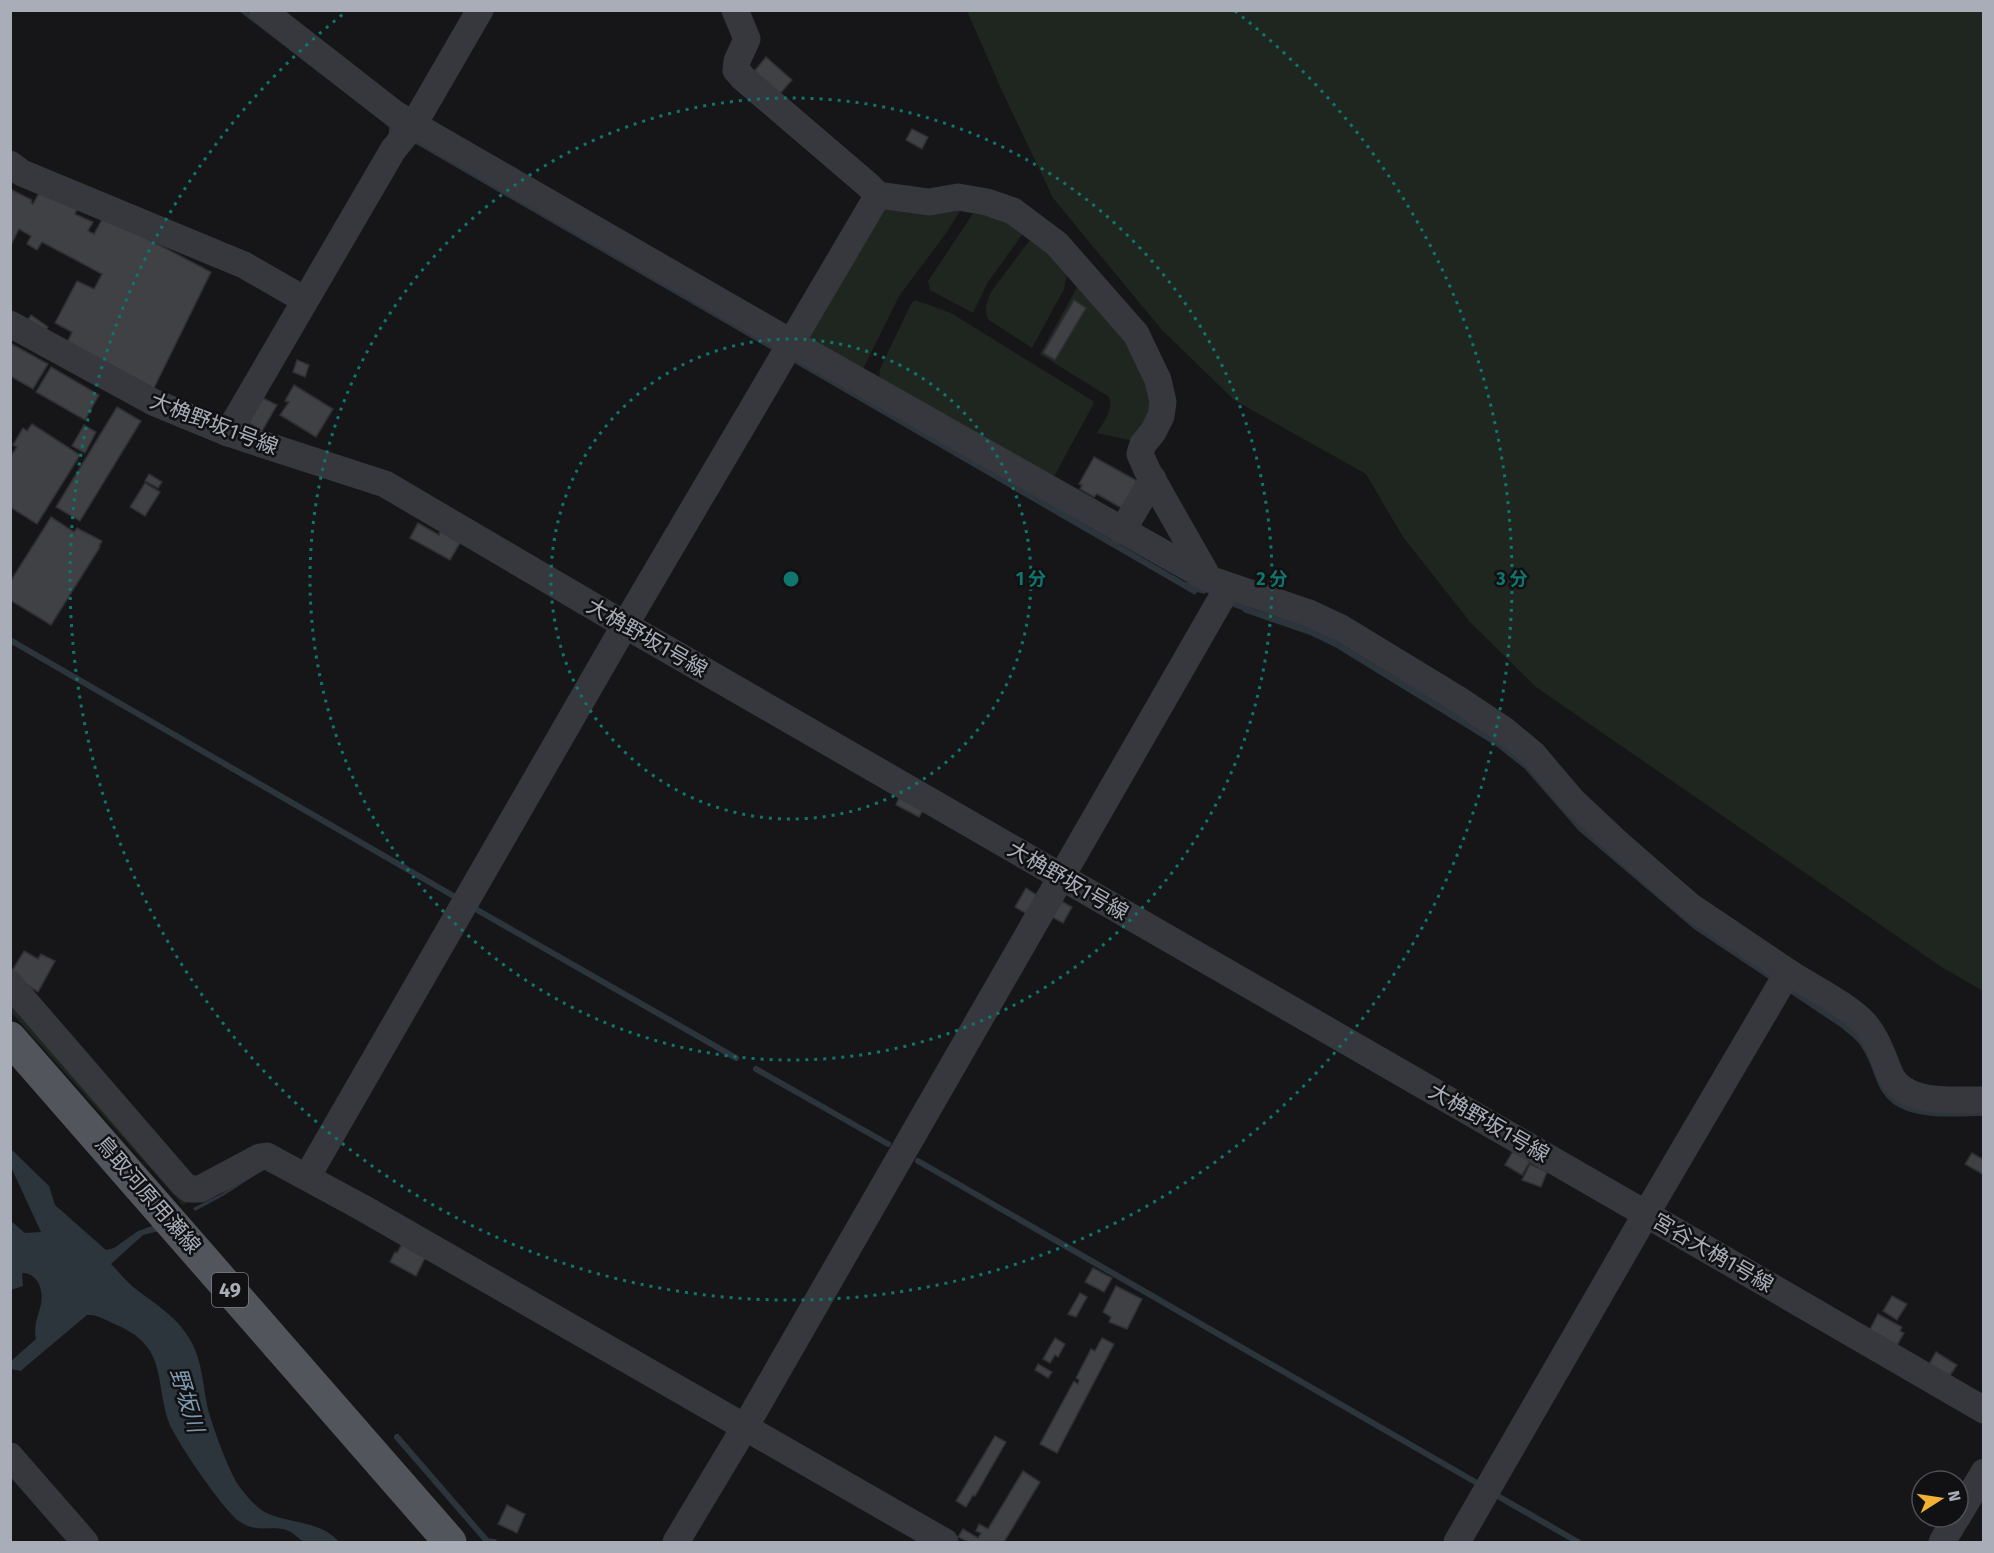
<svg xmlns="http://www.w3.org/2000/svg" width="1994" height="1553" font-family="'Fira Sans','Noto Sans JP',sans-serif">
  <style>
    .green { fill: #1e261f }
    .water { fill: #2c353c }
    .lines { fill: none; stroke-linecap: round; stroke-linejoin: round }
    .stream { stroke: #2c353c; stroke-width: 6 }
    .building { fill: #404145; stroke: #303034; stroke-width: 1.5 }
    .minor { stroke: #37383d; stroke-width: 27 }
    .major { stroke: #53555c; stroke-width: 33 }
    .ring { fill: none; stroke: #0f766e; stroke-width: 3; stroke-dasharray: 3 6 }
    .labels { text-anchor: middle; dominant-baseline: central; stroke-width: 5; stroke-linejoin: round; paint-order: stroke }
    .shield { fill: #111113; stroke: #7b7e86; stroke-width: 1.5 }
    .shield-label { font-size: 20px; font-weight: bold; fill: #a8adb8 }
    .street-label { font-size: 21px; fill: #a8adb8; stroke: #111113 }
    .water-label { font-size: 22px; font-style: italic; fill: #7f9bb3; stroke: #111113 }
    .centre { fill: #0f766e; stroke: #111113; stroke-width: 3 }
    .ring-label { font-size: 18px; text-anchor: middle; font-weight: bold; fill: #0f766e; stroke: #111113; stroke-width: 5; stroke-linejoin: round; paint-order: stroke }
  </style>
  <rect width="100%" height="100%" fill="#161618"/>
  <g class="green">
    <path d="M 967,11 L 1983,11 L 1983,991 L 1940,966 L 1536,687 L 1470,622 L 1403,537 L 1366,474 L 1234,400 L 1161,329 L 1053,198 L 1002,91 Z"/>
    <path d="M 965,203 L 947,232 L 899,296 L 862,371 L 804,343 L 877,209 Z"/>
    <path d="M 978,206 L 1027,228 L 988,282 L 973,313 L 930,290 L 928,281 Z"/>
    <path d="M 1035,233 L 1067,275 L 1064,289 L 1032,348 L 989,320 C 983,312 987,301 991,292 Z"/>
    <path d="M 1081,280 L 1128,334 L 1157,403 L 1138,442 L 1097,433 C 1103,423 1114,409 1109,397 L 1040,354 Z"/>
    <path d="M 915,300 L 951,313 L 1093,401 L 1094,403 L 1050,484 L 879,381 L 880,369 L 911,304 Z"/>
    <path d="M 10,993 L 207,1191 L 183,1205 L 11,1012 Z"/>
  </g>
  <g class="water">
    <path d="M 239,11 L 246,11 L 392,123 L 1185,582 L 1198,585 L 1206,591 L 1205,594 L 1197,592 L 1195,595 L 416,144 L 389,137 L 389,127 Z"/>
    <path d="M 1245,606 L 1315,628 L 1499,739 L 1846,1022 L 1868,1043 L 1889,1090 L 1983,1109 L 1983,1116 C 1951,1116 1900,1123 1881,1090 C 1874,1077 1870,1059 1862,1048 C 1858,1040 1848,1034 1842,1028 L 1694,929 L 1579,831 L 1525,769 L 1496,746 L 1335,647 L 1310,635 L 1243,612 Z"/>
    <path d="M 10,1148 L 49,1186 L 55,1205 L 106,1250 L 114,1248 L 138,1231 L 155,1225 L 159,1231 L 143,1235 L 111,1264 C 119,1272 127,1283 137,1290 C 159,1307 178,1317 192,1343 C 202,1362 203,1385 207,1405 C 211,1423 229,1472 239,1486 C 247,1496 256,1509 269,1514 C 293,1524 321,1521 339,1542 C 329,1542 311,1546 303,1541 C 296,1537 292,1531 283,1529 C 268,1526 255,1533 239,1521 C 224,1511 173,1437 168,1420 C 155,1376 166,1347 117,1325 C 107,1321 98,1314 87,1315 L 24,1368 L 21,1371 L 11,1369 L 11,1361 L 36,1339 C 31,1317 49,1305 38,1282 C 34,1276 29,1273 22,1273 L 23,1286 L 11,1290 L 11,1221 L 25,1233 L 41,1232 L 11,1167 Z"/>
    <path d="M 264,1165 L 268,1167 L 223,1196 L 195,1211 L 193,1208 L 221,1194 Z"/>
  </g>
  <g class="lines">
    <g class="stream">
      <path d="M 1226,601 L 1250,610"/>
      <path d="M 10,640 L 457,898"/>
      <path d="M 472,907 L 736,1058"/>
      <path d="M 756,1069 L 888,1144"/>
      <path d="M 918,1161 L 1477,1483"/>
      <path d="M 397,1437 L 487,1541 L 494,1542"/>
      <path d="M 1496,1495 L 1578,1542"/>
    </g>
  </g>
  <g class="building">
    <path d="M 766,57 L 792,80 L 778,96 L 752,74 Z"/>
    <path d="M 912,129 L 928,137 L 922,149 L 906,140 Z"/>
    <path d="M 10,189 L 32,200 L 31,202 L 33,204 L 40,191 L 78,207 L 75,214 L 93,222 L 88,231 L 94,234 L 104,216 L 211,272 L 153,390 L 67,343 L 72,332 L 55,323 L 77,281 L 94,289 L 102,274 L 42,242 L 37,250 L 27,244 L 31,236 L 19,229 L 10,247 Z"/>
    <path d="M 1074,300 L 1086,308 L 1055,360 L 1043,353 Z"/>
    <path d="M 31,315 L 48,327 L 43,333 L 27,321 Z"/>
    <path d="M 10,343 L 48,364 L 33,389 L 10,376 Z"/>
    <path d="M 297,360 L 309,365 L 305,377 L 293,372 Z"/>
    <path d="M 51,367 L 99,395 L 85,420 L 36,392 Z"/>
    <path d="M 294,385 L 333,409 L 316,437 L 280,415 L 289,402 L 285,401 Z"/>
    <path d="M 261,397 L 277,405 L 262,431 L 247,422 Z"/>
    <path d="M 117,407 L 141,421 L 80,521 L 56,507 Z"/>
    <path d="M 32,424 L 80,455 L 37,524 L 10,507 L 10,457 L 17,447 L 13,445 L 23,428 L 27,431 Z"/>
    <path d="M 84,425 L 96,432 L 85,453 L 72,446 Z"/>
    <path d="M 1094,457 L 1141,483 L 1125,510 L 1097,494 L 1094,497 L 1080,489 L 1082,485 L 1079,484 Z"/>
    <path d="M 149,474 L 162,482 L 158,488 L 145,481 Z"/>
    <path d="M 145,483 L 160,492 L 145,516 L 130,507 Z"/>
    <path d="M 51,517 L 74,532 L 77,528 L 102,541 L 99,546 L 100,547 L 51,625 L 10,600 L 10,582 Z"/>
    <path d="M 418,523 L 439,535 L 440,531 L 460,543 L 450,560 L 410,538 Z"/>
    <path d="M 899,797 L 923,810 L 919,817 L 896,805 Z"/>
    <path d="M 1026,888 L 1038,896 L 1027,914 L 1015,907 Z"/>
    <path d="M 1061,901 L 1072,907 L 1063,923 L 1052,917 Z"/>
    <path d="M 24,951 L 38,959 L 41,954 L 55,961 L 38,992 L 10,974 Z"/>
    <path d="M 1513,1151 L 1530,1161 L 1522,1175 L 1505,1165 Z"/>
    <path d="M 1972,1153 L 1984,1160 L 1984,1175 L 1965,1164 Z"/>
    <path d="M 1530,1164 L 1547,1172 L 1541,1187 L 1522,1180 Z"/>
    <path d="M 404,1241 L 427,1254 L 416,1276 L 390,1262 L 395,1252 L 397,1253 Z"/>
    <path d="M 1093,1268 L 1112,1278 L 1104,1292 L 1085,1282 Z"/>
    <path d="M 1116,1286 L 1142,1299 L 1127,1329 L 1109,1322 L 1111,1317 L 1103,1312 Z"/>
    <path d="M 1080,1293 L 1087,1297 L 1076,1317 L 1068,1314 Z"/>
    <path d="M 1892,1296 L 1907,1304 L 1897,1320 L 1883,1311 Z"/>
    <path d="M 1878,1314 L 1902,1327 L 1900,1331 L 1904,1333 L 1896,1347 L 1869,1331 Z"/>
    <path d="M 1055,1338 L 1065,1344 L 1058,1357 L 1055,1355 L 1050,1363 L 1043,1359 Z"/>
    <path d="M 1102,1338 L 1114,1344 L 1057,1453 L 1040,1444 L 1074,1381 L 1078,1384 L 1079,1380 L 1076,1378 L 1091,1349 L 1095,1351 Z"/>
    <path d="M 1936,1352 L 1957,1365 L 1949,1377 L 1929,1364 Z"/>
    <path d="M 1038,1364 L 1052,1372 L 1048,1378 L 1035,1370 Z"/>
    <path d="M 995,1436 L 1006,1442 L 975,1496 L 973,1495 L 966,1507 L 956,1501 Z"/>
    <path d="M 1023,1471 L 1040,1482 L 1004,1542 L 969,1542 L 958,1537 L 963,1529 L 978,1538 L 981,1533 L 976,1531 L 979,1524 L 988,1529 Z"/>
    <path d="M 507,1505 L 525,1514 L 517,1533 L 498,1524 Z"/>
  </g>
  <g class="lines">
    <g class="minor">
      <path d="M 262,10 L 395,114 L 792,343 L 1209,579 L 1309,613 L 1341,628 L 1456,698 L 1504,730 L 1533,754 L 1572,800 L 1621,846 L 1690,906 L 1788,972"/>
      <path d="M 735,10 L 747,39 L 737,61 L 736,70 L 743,78 L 868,185 L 878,195 L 929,202 L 958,197 L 987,202 L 1013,211 L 1057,244 L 1136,334 L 1158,380 L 1163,402 L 1161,416 L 1153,432 L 1143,444 L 1140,454 L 1147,470 L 1209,579"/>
      <path d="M 10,164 L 22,173 L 244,265 L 305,300"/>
      <path d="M 10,324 L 153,402 L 228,433 L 385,484 L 625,625 L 1646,1214 L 1788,972 C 1811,987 1848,1005 1865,1024 C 1877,1038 1883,1057 1890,1074 C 1905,1106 1954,1099 1984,1100"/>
      <path d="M 228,433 L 393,150 L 414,124 L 480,10"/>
      <path d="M 1122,531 L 1153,479"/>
      <path d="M 10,984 L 183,1184 L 189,1189 L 200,1189 L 260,1157 L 267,1156 L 363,1208 L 945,1542"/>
      <path d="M 307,1177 L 625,625 L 878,195"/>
      <path d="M 10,1456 L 85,1542"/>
      <path d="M 1958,1516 L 1984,1472"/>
      <path d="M 676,1542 L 745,1427 L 1228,587"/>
      <path d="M 1457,1542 L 1646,1214 L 1984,1410"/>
      <path d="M 1942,1542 L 1957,1517"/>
    </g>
    <path class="major" d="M 10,1038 L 450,1542"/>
  </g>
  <g class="ring">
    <circle cx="791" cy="579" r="240"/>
    <circle cx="791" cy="579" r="481"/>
    <path d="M1235 11A721 721 0 1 1 347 11"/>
  </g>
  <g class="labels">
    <rect class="shield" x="212" y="1273" width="36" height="34" rx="4.5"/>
    <g class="shield-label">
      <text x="230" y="1290">49</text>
    </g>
    <g class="street-label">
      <text transform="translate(214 424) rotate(21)">大桷野坂1号線</text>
      <text transform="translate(647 638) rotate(30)">大桷野坂1号線</text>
      <text transform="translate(1068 881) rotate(30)">大桷野坂1号線</text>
      <text transform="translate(1489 1123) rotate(30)">大桷野坂1号線</text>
      <text transform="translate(148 1195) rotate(49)">鳥取河原用瀬線</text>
      <text transform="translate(1713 1253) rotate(30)">宮谷大桷1号線</text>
    </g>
    <g class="water-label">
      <text transform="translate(187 1400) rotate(73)">野坂川</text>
    </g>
  </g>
  <circle cx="791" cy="579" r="9" class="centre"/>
  <g class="ring-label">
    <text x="1031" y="585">1 分</text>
    <text x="1272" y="585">2 分</text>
    <text x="1512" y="585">3 分</text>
  </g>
  <rect width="1994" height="1553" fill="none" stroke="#a8adb8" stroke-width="24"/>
  <g transform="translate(1940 1499) rotate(78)"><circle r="28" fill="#111113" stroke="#4d4f55" stroke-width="1.5"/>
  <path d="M0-4.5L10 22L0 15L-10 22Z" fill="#f2b134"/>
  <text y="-9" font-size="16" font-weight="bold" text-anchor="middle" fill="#a8adb8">N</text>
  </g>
</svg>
